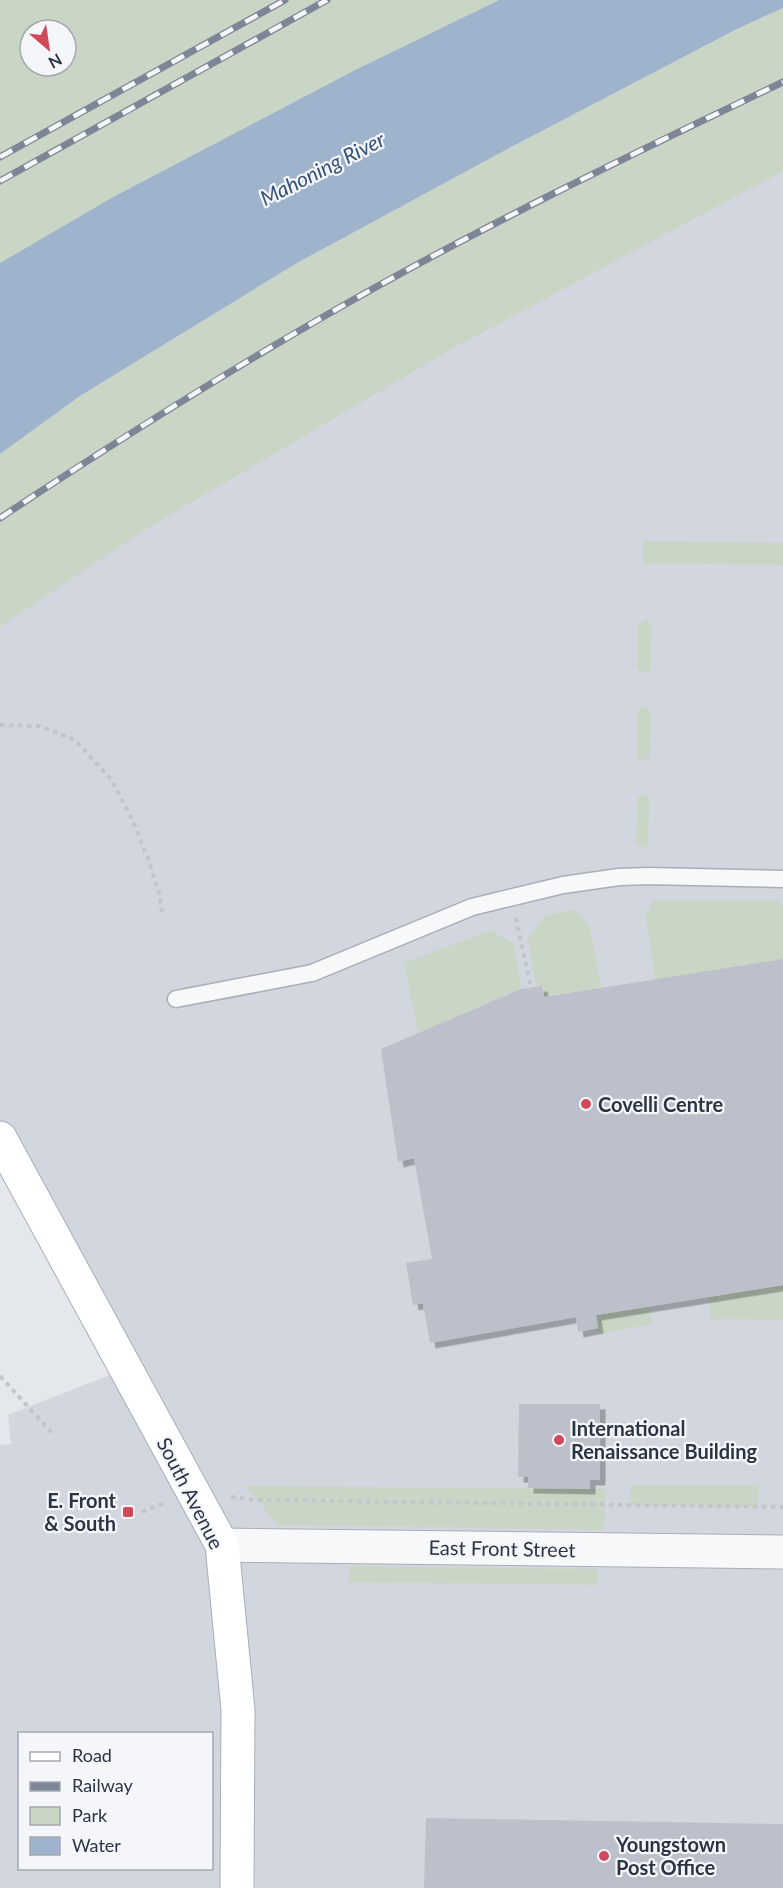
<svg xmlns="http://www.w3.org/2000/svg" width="783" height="1888" font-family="Lato,sans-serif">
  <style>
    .built { fill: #d2d6de; fill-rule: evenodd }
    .green { fill: #c9d6c5; fill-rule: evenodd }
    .water { fill: #9fb4cc }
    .building { fill: #bbc0ca; filter: url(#shadow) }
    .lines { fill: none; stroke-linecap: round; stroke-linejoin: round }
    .service-casing { stroke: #a9aeb7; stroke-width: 19 }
    .tertiary-casing { stroke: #a9aeb7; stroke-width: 35 }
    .secondary-casing { stroke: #a9aeb7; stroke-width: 35 }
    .path { stroke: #c2c5cb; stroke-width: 4; stroke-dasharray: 4.5 4.5; stroke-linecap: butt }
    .service { stroke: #f7f8fa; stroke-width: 16 }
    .tertiary { stroke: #f7f8fa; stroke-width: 33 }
    .secondary { stroke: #fff; stroke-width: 33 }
    .rail-casing { stroke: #7d8696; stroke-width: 7 }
    .rail { stroke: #f4f6f9; stroke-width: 4.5; stroke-dasharray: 14; stroke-linecap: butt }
    .poi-dot { fill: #d1495b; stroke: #f4f6f9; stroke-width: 2 }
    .labels { text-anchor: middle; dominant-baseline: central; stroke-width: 4.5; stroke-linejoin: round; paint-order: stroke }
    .poi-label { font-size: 20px; font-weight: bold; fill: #2b3445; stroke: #f4f6f9; text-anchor: start }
    .street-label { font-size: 20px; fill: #2b3445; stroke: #f4f6f9 }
    .water-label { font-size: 21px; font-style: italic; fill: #34527a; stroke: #f4f6f9 }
  </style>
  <defs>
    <filter id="shadow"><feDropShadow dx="5.5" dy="5.5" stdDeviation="0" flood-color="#0004"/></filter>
  </defs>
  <rect width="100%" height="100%" fill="#e4e7ec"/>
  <path class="built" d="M 783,82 L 783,1888 L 0,1888 L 0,1445 L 11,1444 L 8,1415 L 125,1369 L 0,1138 L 0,518 ZM 20,1734 L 212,1734 L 212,1868 L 20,1868 Z"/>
  <g class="green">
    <path d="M 0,0 L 499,0 L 355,70 L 113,197 L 0,263 ZM 30,30 L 66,30 L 66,66 L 30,66 Z"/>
    <path d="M 783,8 L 783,171 L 450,350 L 138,534 L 0,627 L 0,454 L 80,396 L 297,263 L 502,152 L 737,29 Z"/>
    <path d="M 643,541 L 783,543 L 783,565 L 643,563 Z"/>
    <path d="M 644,620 L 647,620 L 652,625 L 651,669 L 644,674 L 638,669 L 638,626 Z"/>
    <path d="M 644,707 L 647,707 L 651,714 L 650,756 L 643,761 L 637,757 L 637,715 L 638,711 Z"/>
    <path d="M 644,794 L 648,796 L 649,800 L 648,845 L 642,848 L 638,846 L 636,842 L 637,798 Z"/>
    <path d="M 780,900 L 783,908 L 783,959 L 655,980 L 646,916 L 653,901 Z"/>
    <path d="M 574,909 L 590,927 L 601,988 L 544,997 L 542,986 L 536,987 L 528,939 L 544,916 Z"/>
    <path d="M 491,930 L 514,944 L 521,989 L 418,1033 L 404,963 Z"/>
    <path d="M 783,1285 L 783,1320 L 711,1319 L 708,1297 Z"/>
    <path d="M 649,1307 L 652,1324 L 599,1334 L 596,1315 Z"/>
    <path d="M 631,1485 L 759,1485 L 758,1507 L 630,1505 Z"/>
    <path d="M 244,1486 L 605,1489 L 604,1530 L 277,1525 L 258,1500 Z"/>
    <path d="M 349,1566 L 597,1569 L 597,1585 L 349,1582 Z"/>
  </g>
  <path class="water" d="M 499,0 L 783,0 L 783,8 L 737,29 L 502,152 L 297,263 L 80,396 L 0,454 L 0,263 L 113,197 L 355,70 Z"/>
  <g class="building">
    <path d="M 783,959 L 783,1285 L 596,1315 L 598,1328 L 578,1332 L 576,1317 L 430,1343 L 423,1303 L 413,1305 L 406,1263 L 432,1259 L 414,1158 L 398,1162 L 381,1049 L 521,989 L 542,986 L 544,997 Z"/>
    <path d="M 519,1404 L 600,1404 L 600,1480 L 590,1480 L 590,1489 L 528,1488 L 528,1477 L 518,1477 Z"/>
    <path d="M 426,1818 L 783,1824 L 783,1888 L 424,1888 Z"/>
  </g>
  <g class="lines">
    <defs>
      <path id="service" d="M 176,999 L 312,973 L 472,907 L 563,885 L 619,877 L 649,876 L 783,879"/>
      <path id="tertiary" d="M 222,1545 L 783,1552"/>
      <path id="secondary" d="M 0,1138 L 222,1545 L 238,1710 L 237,1888"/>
    </defs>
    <use href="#service" class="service-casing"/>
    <use href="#tertiary" class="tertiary-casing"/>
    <use href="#secondary" class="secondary-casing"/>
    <g class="path">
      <path d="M 0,725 L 40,726 L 75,740 L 111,779 L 132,819 L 149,861 L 160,896 L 162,915"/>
      <path d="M 516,918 L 531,988"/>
      <path d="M 0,1376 L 54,1435"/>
      <path d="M 231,1497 L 258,1500 L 783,1507"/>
      <path d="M 142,1512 L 164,1503"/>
    </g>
    <use href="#service" class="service"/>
    <use href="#tertiary" class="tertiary"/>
    <use href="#secondary" class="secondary"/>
    <defs>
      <g id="rail">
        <path d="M 0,157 L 285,0"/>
        <path d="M 0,181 L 327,0"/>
        <path d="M 0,518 C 106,448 213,380 323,317 C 472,231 628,156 783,82"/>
      </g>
    </defs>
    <use href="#rail" class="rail-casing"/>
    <use href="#rail" class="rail"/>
  </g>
  <g class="poi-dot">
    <circle cx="586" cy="1104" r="6"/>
    <circle cx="559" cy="1440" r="6"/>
    <rect x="122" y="1506" width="12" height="12" rx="3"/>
    <circle cx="604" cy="1856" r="6"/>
  </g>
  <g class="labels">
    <g class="poi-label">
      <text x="598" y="1104">Covelli Centre</text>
      <text x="571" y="1428">International<tspan x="571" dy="23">Renaissance Building</tspan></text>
      <text x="116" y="1500" text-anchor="end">E. Front<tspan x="116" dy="23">&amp; South</tspan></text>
      <text x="616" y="1844">Youngstown<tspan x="616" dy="23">Post Office</tspan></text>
    </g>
    <g class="street-label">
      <text transform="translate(191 1493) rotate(63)">South Avenue</text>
      <text transform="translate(502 1548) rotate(1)">East Front Street</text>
    </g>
    <g class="water-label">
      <text transform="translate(322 168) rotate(-27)">Mahoning River</text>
    </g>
  </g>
  <rect x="18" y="1732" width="195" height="138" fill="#f4f6f9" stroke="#a4a8b1" stroke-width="1.5"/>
  <rect x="30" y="1752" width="30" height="9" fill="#ffffff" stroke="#a4a8b1" stroke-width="1.5"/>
  <text x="72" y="1762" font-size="18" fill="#2b3445">Road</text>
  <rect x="30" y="1782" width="30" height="9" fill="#7d8696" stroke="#a4a8b1" stroke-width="1.5"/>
  <text x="72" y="1792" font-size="18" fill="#2b3445">Railway</text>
  <rect x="30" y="1807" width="30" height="18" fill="#c9d6c5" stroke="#a4a8b1" stroke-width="1.5"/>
  <text x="72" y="1822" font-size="18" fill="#2b3445">Park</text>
  <rect x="30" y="1837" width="30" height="18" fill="#9fb4cc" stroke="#a4a8b1" stroke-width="1.5"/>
  <text x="72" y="1852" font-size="18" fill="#2b3445">Water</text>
  <g transform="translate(48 48) rotate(151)"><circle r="28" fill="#f4f6f9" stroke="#a4a8b1" stroke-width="1.5"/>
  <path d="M0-4.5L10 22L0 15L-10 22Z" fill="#d1495b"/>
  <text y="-9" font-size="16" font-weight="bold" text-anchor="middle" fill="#2b3445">N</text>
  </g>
</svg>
